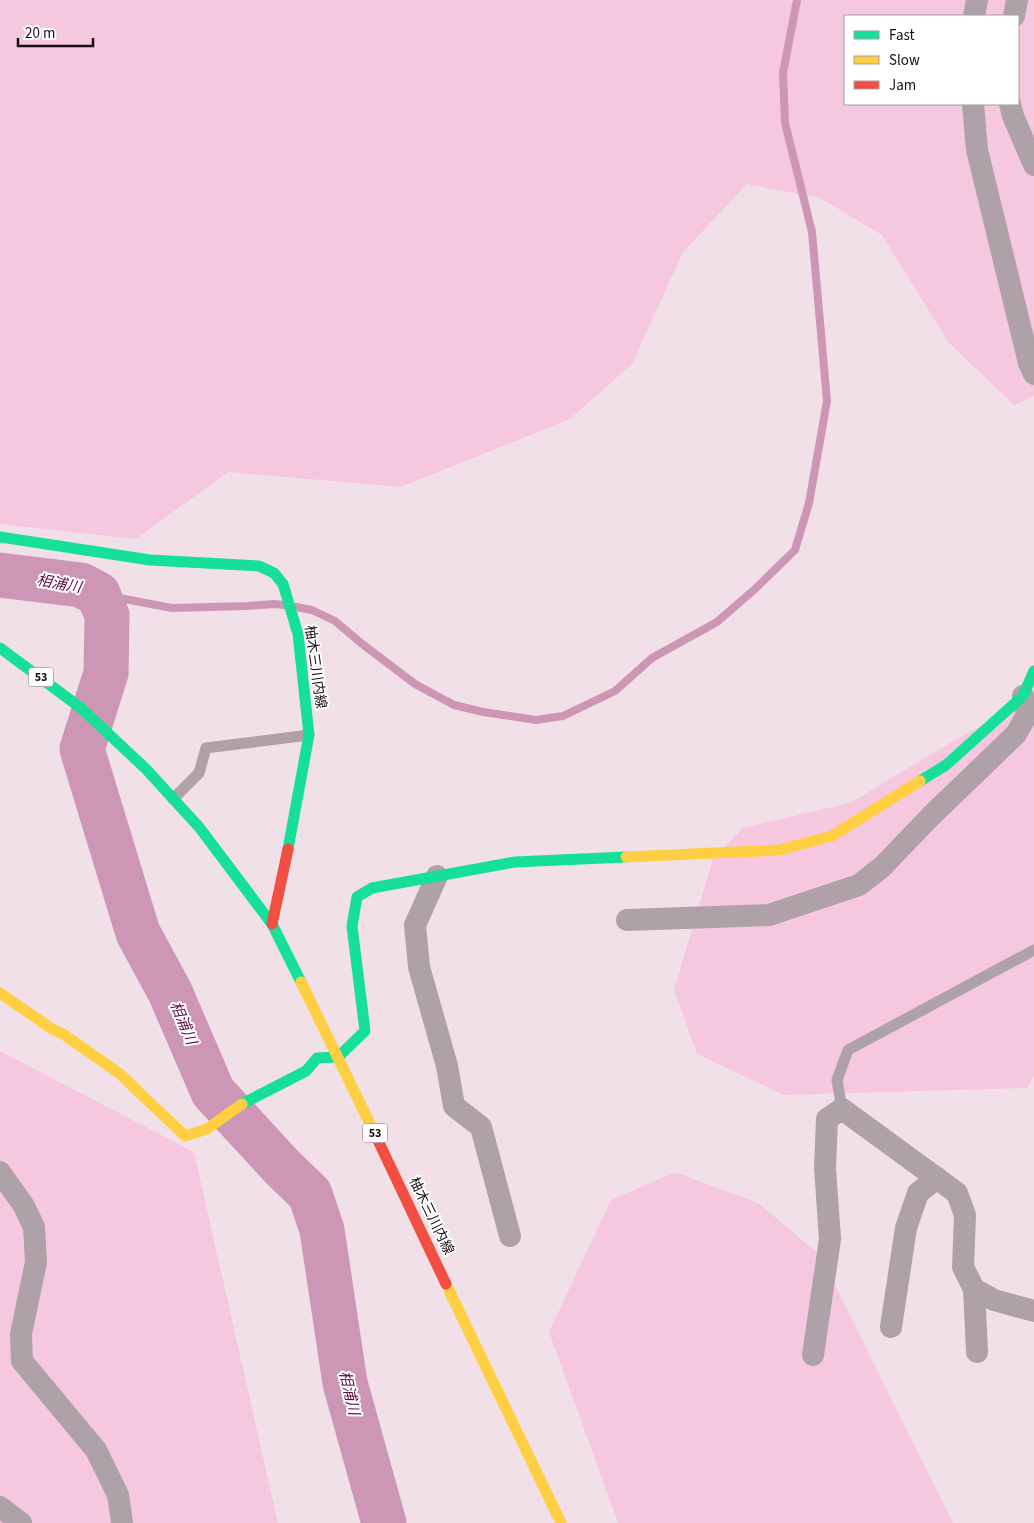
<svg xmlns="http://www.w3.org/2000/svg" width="1034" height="1523" font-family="'Source Sans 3','Noto Sans JP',sans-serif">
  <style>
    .green { fill: #f6c8e0; fill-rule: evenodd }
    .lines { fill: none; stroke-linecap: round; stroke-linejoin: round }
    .stream { stroke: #cd96b4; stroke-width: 8 }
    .river { stroke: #cd96b4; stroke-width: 45 }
    .lane { stroke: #afa1a8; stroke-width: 11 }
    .street { stroke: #afa1a8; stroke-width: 22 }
    .fast { stroke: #16e098; stroke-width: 11 }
    .slow { stroke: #ffcf43; stroke-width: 11 }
    .jam { stroke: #f24e42; stroke-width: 11 }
    .labels { text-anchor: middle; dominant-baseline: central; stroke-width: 4; stroke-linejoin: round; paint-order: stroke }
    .shield { fill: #fff; stroke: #5e565a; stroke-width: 1 }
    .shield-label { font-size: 12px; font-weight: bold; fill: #190e14 }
    .street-label { font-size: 14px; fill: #190e14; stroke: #fff }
    .water-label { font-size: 15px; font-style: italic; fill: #630c45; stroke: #fff }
  </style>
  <rect width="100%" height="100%" fill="#f2e0e9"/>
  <g class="green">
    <path d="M 0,0 L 1034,0 L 1034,396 L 1014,405 L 949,343 L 882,235 L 820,198 L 747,184 L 683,252 L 632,364 L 570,419 L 401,487 L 228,472 L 136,539 L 0,524 ZM 845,16 L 1018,16 L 1018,104 L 845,104 Z"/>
    <path d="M 1034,697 L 1034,1076 L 1027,1088 L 784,1095 L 697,1054 L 674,990 L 713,859 L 743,828 L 850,803 L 948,744 Z"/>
    <path d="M 0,1051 L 194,1152 L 278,1523 L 0,1523 Z"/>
    <path d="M 675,1172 L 758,1203 L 820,1255 L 953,1523 L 618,1523 L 549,1332 L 611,1200 Z"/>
  </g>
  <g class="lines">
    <g class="stream">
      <path d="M 98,594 L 172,608 L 247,606 L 275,604 L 284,605"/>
      <path d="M 296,607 L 312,610 L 335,621 L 361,643 L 415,684 L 454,705 L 483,712 L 536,720 L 563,716 L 615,691 L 652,658 L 717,622 L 755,589 L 795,550 L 809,503 L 827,401 L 812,232 L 785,123 L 783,73 L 797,0"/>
    </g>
    <path class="river" d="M 0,575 L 81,585 L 98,594 L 107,615 L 106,673 L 82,749 L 138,933 L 170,992 L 213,1092 L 281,1166 L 310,1194 L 322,1230 L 345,1383 L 384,1523"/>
    <g class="lane">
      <path d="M 173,799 L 199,773 L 206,748 L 309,735"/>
      <path d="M 842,1109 L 837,1080 L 848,1050 L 1034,950"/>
    </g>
    <g class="street">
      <path d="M 974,16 L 977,0"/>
      <path d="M 1014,16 L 1017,0"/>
      <path d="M 973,104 L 977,150 L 1029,363 L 1034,374"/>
      <path d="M 1010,104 L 1013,116 L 1034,165"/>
      <path d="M 437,876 L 415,925 L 419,967 L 447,1066 L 454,1106 L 481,1127 L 510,1236"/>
      <path d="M 627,920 L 769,915 L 859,885 L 882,867 L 931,816 L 1016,734 L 1027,715 L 1023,696"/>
      <path d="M 0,1172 L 24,1206 L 34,1227 L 36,1262 L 21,1334 L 22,1361 L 96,1450 L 118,1495 L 122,1523"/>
      <path d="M 974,1289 L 977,1352"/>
      <path d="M 891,1327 L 906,1228 L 918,1193 L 937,1178"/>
      <path d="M 813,1355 L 830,1239 L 825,1168 L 827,1119 L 842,1109 L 957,1193 L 965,1215 L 963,1267 L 974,1289 L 994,1300 L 1034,1311"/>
      <path d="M 0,1507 L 21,1523"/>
    </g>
    <g class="fast">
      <path d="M 0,537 L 150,560 L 259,566 L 274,573 L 283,584 L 298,634 L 309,735 L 288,849"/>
      <path d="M 0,648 L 81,708 L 146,769 L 199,827 L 272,924 L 301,982"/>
      <path d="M 920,781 L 946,765 L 1023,696 L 1034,671"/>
      <path d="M 242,1104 L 306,1071 L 317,1058 L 338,1057 L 365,1031 L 352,926 L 357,897 L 372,888 L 515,862 L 626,857"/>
    </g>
    <g class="slow">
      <path d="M 626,857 L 779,850 L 832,836 L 920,781"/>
      <path d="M 301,982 L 374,1132"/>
      <path d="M 0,993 L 52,1029 L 63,1034 L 120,1074 L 185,1136 L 207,1129 L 242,1104"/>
      <path d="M 446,1284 L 561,1523"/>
    </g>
    <g class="jam">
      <path d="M 272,924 L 288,849"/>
      <path d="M 374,1132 L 446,1284"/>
    </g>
  </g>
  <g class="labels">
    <g class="shield">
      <rect x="28.5" y="667.5" width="25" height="19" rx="4"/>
      <rect x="362.5" y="1123.5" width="25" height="19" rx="4"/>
    </g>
    <g class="shield-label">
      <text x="41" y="677">53</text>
      <text x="375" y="1133">53</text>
    </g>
    <g class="street-label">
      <text transform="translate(315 667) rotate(82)">柚木三川内線</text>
      <text transform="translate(431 1216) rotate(64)">柚木三川内線</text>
    </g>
    <g class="water-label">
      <text transform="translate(59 584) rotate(10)">相浦川</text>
      <text transform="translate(183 1023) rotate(67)">相浦川</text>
      <text transform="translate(349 1393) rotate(77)">相浦川</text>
    </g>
  </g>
  <rect x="844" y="15" width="175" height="90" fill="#ffffff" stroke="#a39fa1"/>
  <rect x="854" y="31" width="25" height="8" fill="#16e098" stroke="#a39fa1"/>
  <text x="889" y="40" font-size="15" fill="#190e14">Fast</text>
  <rect x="854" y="56" width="25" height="8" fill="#ffcf43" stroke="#a39fa1"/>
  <text x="889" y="65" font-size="15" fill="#190e14">Slow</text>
  <rect x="854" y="81" width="25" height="8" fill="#f24e42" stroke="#a39fa1"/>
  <text x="889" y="90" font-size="15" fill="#190e14">Jam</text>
  <path d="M18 38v8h75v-8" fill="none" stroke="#190e14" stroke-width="2.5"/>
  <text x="25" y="38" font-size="15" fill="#190e14" stroke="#ffffff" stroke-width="4" paint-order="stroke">20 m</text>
</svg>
